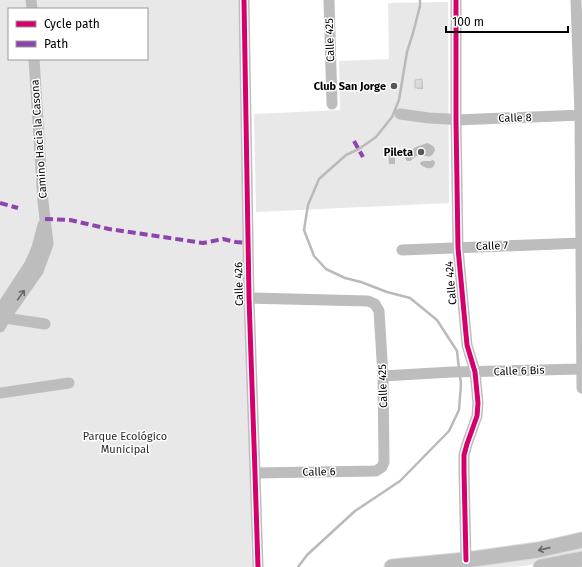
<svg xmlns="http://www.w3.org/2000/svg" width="582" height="567" font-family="'Fira Sans',sans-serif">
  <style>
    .green { fill: #e8e8e8; fill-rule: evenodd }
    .water { fill: #bababa }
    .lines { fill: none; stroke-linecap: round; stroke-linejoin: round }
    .stream { stroke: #bababa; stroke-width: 2.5 }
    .building { fill: #dbdbdb; stroke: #c3c3c3; filter: url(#shadow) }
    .major-casing { stroke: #dbdbdb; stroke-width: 17 }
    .minor { stroke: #bdbdbd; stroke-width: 11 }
    .major { stroke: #bdbdbd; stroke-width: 15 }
    .quiet { stroke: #8e44ad; stroke-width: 4; stroke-dasharray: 8 4; stroke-linecap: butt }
    .cycleway-casing { stroke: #fff; stroke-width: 8 }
    .cycleway { stroke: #d6006c; stroke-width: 5 }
    .oneway { stroke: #686868 }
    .poi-dot { fill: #595959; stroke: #fff; stroke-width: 1.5 }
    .labels { text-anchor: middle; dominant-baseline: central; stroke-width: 3; stroke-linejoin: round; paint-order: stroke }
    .street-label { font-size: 11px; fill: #000; stroke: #fff }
    .poi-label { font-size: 11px; font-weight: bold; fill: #000; stroke: #fff; text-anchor: end }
    .park-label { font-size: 11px; fill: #2c2c2c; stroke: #fff }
  </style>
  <defs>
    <filter id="shadow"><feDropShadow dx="3" dy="3" stdDeviation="0" flood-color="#0004"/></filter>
  </defs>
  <rect width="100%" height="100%" fill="#fff"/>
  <g class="green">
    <path d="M 0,0 L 239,0 L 252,567 L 0,567 ZM 9,9 L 147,9 L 147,59 L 9,59 Z"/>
    <path d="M 448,2 L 449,203 L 256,212 L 254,114 L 340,110 L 339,61 L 389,59 L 388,3 Z"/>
    <path d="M 582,547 L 582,553 L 530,565 L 514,567 L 454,567 Z"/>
  </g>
  <g class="water">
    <path d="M 428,143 L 434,147 L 435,150 C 430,163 424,152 416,156 C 415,157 411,160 411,161 L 407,161 L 405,158 C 407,149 420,145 428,143 Z"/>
    <path d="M 395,148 L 395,164 L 389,164 L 388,149 Z"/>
    <path d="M 433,160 L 435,162 C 434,171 425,169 420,164 L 421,162 C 424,160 429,162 433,160 Z"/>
  </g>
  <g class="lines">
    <g class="stream">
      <path d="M 420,0 L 420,6 L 413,33 L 407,52 L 399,100 L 392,117 L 376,137 L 359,149 L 346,155 L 319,179 L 308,205 L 304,230 L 314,256 L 326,269 L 345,278 L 361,282 L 387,292 L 410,298 L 437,320 L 457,351 L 459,369"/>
      <path d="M 298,567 L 307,555 L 355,511 L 400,481 L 449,431 L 459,410 L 461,384 L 460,376"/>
    </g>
  </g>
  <path class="building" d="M 422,79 L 422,88 L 415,88 L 415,80 Z"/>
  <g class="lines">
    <defs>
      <g id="major">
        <path d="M 392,567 L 466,560 L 538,550 L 582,540"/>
        <path d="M 541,567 L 582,559"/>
      </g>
    </defs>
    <use href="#major" class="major-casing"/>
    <g class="minor">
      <path d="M 31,0 L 32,9"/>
      <path d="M 244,0 L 249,298 L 255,473 L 258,567"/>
      <path d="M 329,0 L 332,104"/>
      <path d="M 456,0 L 456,120 L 458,248 L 467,345 L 475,372 L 478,403 L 477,416 L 467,444 L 464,455 L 464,471 L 466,560"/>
      <path d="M 576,0 L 580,115 L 582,388"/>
      <path d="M 400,114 L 429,118 L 448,119 L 456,120 L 582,115"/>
      <path d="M 402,250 L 582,243"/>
      <path d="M 249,298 L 368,301 L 375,304 L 379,311 L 383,376 L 384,462 L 382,467 L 376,471 L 255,473"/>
      <path d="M 0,310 L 30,264 L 37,248 L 43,225"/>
      <path d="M 5,318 L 45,324"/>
      <path d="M 0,327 L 5,318 L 38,271 L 48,244 L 43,202 L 34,59"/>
      <path d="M 383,376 L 452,372 L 582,369"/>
      <path d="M 0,393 L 69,383"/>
    </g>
    <use href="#major" class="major"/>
    <g class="quiet">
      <path d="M 354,141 L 363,157"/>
      <path d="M 0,203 L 18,208"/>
      <path d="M 45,219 L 70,220 L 109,229 L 203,243 L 223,239 L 236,242 L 248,243"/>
    </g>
    <defs>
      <g id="cycleway">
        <path d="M 244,0 L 249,298 L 255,473 L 258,567"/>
        <path d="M 456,0 L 456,120 L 458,248 L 467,345 L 475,372 L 478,403 L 477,416 L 467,444 L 464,455 L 464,471 L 466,560"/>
      </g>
    </defs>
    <use href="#cycleway" class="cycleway-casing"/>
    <use href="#cycleway" class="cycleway"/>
  </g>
  <defs><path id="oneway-shaft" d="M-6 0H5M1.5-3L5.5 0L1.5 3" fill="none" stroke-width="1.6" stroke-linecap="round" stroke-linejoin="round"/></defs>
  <g class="oneway">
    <use href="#oneway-shaft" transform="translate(21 295) rotate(-55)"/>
    <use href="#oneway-shaft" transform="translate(544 549) rotate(167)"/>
  </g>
  <g class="poi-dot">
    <circle cx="394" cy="86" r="4"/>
    <circle cx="421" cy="152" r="4"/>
  </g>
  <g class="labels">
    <g class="street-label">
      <text transform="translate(330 40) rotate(-92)">Calle 425</text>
      <text transform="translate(515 118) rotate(-2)">Calle 8</text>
      <text transform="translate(39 139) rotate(-94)">Camino Hacia la Casona</text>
      <text transform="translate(492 246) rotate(-2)">Calle 7</text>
      <text transform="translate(451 283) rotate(-95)">Calle 424</text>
      <text transform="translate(239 284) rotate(-91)">Calle 426</text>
      <text transform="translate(519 371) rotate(-2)">Calle 6 Bis</text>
      <text transform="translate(383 386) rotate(-92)">Calle 425</text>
      <text transform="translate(319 472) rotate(-1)">Calle 6</text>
    </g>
    <g class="poi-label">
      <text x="386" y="86">Club San Jorge</text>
      <text x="413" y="152">Pileta</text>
    </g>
    <g class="park-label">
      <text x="125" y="436">Parque Ecológico<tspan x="125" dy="13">Municipal</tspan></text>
    </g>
  </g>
  <rect x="8" y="8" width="140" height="52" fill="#ffffff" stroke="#999999"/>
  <rect x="16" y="21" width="20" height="6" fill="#d6006c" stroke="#999999"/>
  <text x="44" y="28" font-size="12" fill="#000000">Cycle path</text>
  <rect x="16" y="41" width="20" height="6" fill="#8e44ad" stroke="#999999"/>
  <text x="44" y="48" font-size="12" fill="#000000">Path</text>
  <path d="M446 26v6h122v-6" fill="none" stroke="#000000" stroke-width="2"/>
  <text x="452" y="26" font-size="12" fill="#000000" stroke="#ffffff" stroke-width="3" paint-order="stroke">100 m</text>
</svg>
